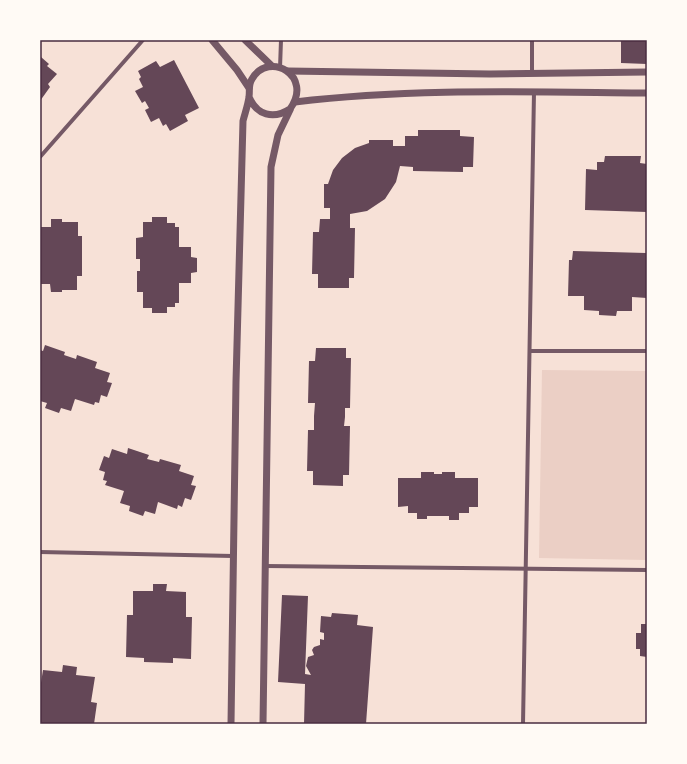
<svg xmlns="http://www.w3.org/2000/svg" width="687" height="764" font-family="Inter,sans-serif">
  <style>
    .green { fill: #ebcfc5 }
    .building { fill: #644757 }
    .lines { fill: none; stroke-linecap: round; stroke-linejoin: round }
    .minor { stroke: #755966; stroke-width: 4 }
    .tertiary { stroke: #755966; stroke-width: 7 }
    .neatline { fill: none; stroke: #4a2c40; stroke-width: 1.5 }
  </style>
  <rect width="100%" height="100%" fill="#f7e1d7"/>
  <path class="green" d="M 542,370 L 647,371 L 647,560 L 539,558 Z"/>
  <g class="building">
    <path d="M 621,40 L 647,40 L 647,64 L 621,63 Z"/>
    <path d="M 41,57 L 49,64 L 47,66 L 57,74 L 48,84 L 50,87 L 40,101 Z"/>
    <path d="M 174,60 L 199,108 L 185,115 L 188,121 L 170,131 L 166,124 L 163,126 L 159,118 L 151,122 L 145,110 L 149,108 L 145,101 L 142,103 L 135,91 L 143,87 L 139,79 L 141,77 L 138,71 L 156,61 L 160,67 Z"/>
    <path d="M 418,130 L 460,130 L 460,136 L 474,137 L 473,167 L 463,167 L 463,172 L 413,171 L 413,167 L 400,166 L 396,182 L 385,199 L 367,211 L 350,214 L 350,228 L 355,228 L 354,278 L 349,278 L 349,288 L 318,288 L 318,274 L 312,274 L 313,232 L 319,232 L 320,219 L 330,219 L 330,208 L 324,208 L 324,184 L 328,184 L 333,170 L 342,158 L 355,148 L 369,143 L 369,140 L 393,140 L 393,146 L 405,146 L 405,136 L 418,136 Z"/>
    <path d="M 605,156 L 641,156 L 640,163 L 647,164 L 647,212 L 585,210 L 586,169 L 597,170 L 597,162 L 604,162 Z"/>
    <path d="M 152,217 L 167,217 L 167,223 L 175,223 L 175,227 L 179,227 L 179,247 L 191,247 L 191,257 L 197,258 L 197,272 L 191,273 L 191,283 L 179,283 L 179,303 L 175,303 L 175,307 L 167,307 L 167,313 L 152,313 L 152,308 L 143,308 L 143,292 L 137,292 L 137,271 L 140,271 L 140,259 L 136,259 L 136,238 L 143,237 L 143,222 L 152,222 Z"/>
    <path d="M 51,219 L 62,219 L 62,222 L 78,222 L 78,236 L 82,236 L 82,276 L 77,276 L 77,290 L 62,290 L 62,292 L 51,292 L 50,284 L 40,284 L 40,227 L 51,227 Z"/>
    <path d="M 573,251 L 646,253 L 647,298 L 632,297 L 632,311 L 617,311 L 616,316 L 599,315 L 599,311 L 584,310 L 584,296 L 568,296 L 569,260 L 572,260 Z"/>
    <path d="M 45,345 L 65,352 L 64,355 L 76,359 L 77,355 L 97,362 L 95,368 L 110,373 L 107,382 L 112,383 L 107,397 L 101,395 L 99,403 L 95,402 L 94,405 L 75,399 L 71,411 L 61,408 L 59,413 L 45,408 L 47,403 L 40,401 L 40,350 L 43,351 Z"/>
    <path d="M 316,348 L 346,348 L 346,358 L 351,358 L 350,408 L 345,408 L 345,417 L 344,426 L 350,426 L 349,475 L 343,475 L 343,486 L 313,485 L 313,471 L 307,471 L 308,430 L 314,430 L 314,416 L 315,403 L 308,403 L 309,361 L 315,361 Z"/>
    <path d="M 128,448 L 149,455 L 147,459 L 159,462 L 160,459 L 181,465 L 179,471 L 194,476 L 191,485 L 196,486 L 191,500 L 185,498 L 182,507 L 178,505 L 177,509 L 158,502 L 155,514 L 145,511 L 143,516 L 129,511 L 130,506 L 120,503 L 124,491 L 105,485 L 107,481 L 103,480 L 105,472 L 99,470 L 104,456 L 109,458 L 112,449 L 127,454 Z"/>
    <path d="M 421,472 L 434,472 L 434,474 L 442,474 L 442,472 L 455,472 L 455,478 L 478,478 L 478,507 L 469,507 L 469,513 L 459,513 L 459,520 L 449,520 L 449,516 L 427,516 L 427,519 L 417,519 L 417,513 L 408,513 L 408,506 L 398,507 L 398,478 L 421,478 Z"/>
    <path d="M 153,584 L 167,584 L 166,591 L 186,592 L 186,617 L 192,617 L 191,659 L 173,658 L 173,663 L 144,662 L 144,658 L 126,657 L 127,615 L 133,615 L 133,591 L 153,591 Z"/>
    <path d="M 282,595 L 308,596 L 305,674 L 311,675 L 306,666 L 308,657 L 314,655 L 312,650 L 314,647 L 320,645 L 320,639 L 324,640 L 324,633 L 320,632 L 321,616 L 331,617 L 332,613 L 358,615 L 357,625 L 373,627 L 366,724 L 304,724 L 305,684 L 278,682 Z"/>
    <path d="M 641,624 L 647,624 L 647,657 L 640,656 L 640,649 L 636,649 L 636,633 L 641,633 Z"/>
    <path d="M 63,665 L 77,667 L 76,675 L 95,677 L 91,702 L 97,703 L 94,724 L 40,724 L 40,689 L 43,670 L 62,672 Z"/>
  </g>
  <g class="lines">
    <g class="minor">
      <path d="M 280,68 L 281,40"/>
      <path d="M 532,74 L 532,40"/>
      <path d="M 40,157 L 143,40"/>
      <path d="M 530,351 L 647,351"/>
      <path d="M 40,552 L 233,556"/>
      <path d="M 265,566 L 647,570"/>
      <path d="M 523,724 L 534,92"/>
    </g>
    <g class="tertiary">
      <path d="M 212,40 L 237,70 L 249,88"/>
      <path d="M 245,40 L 272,66"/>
      <path d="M 288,71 L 490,74 L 647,72"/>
      <path d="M 295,102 C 412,88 529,92 647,93"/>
      <path d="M 231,724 L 236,382 L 243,121 C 245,113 248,105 249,97 C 250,90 248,85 252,79 C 269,50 314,76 290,109 C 273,120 257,115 249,97"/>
      <path d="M 263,724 L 271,167 L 278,135 L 290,110"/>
    </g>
  </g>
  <rect width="687" height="764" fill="none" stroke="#fffaf5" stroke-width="82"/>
  <rect x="41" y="41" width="605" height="682" class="neatline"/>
</svg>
